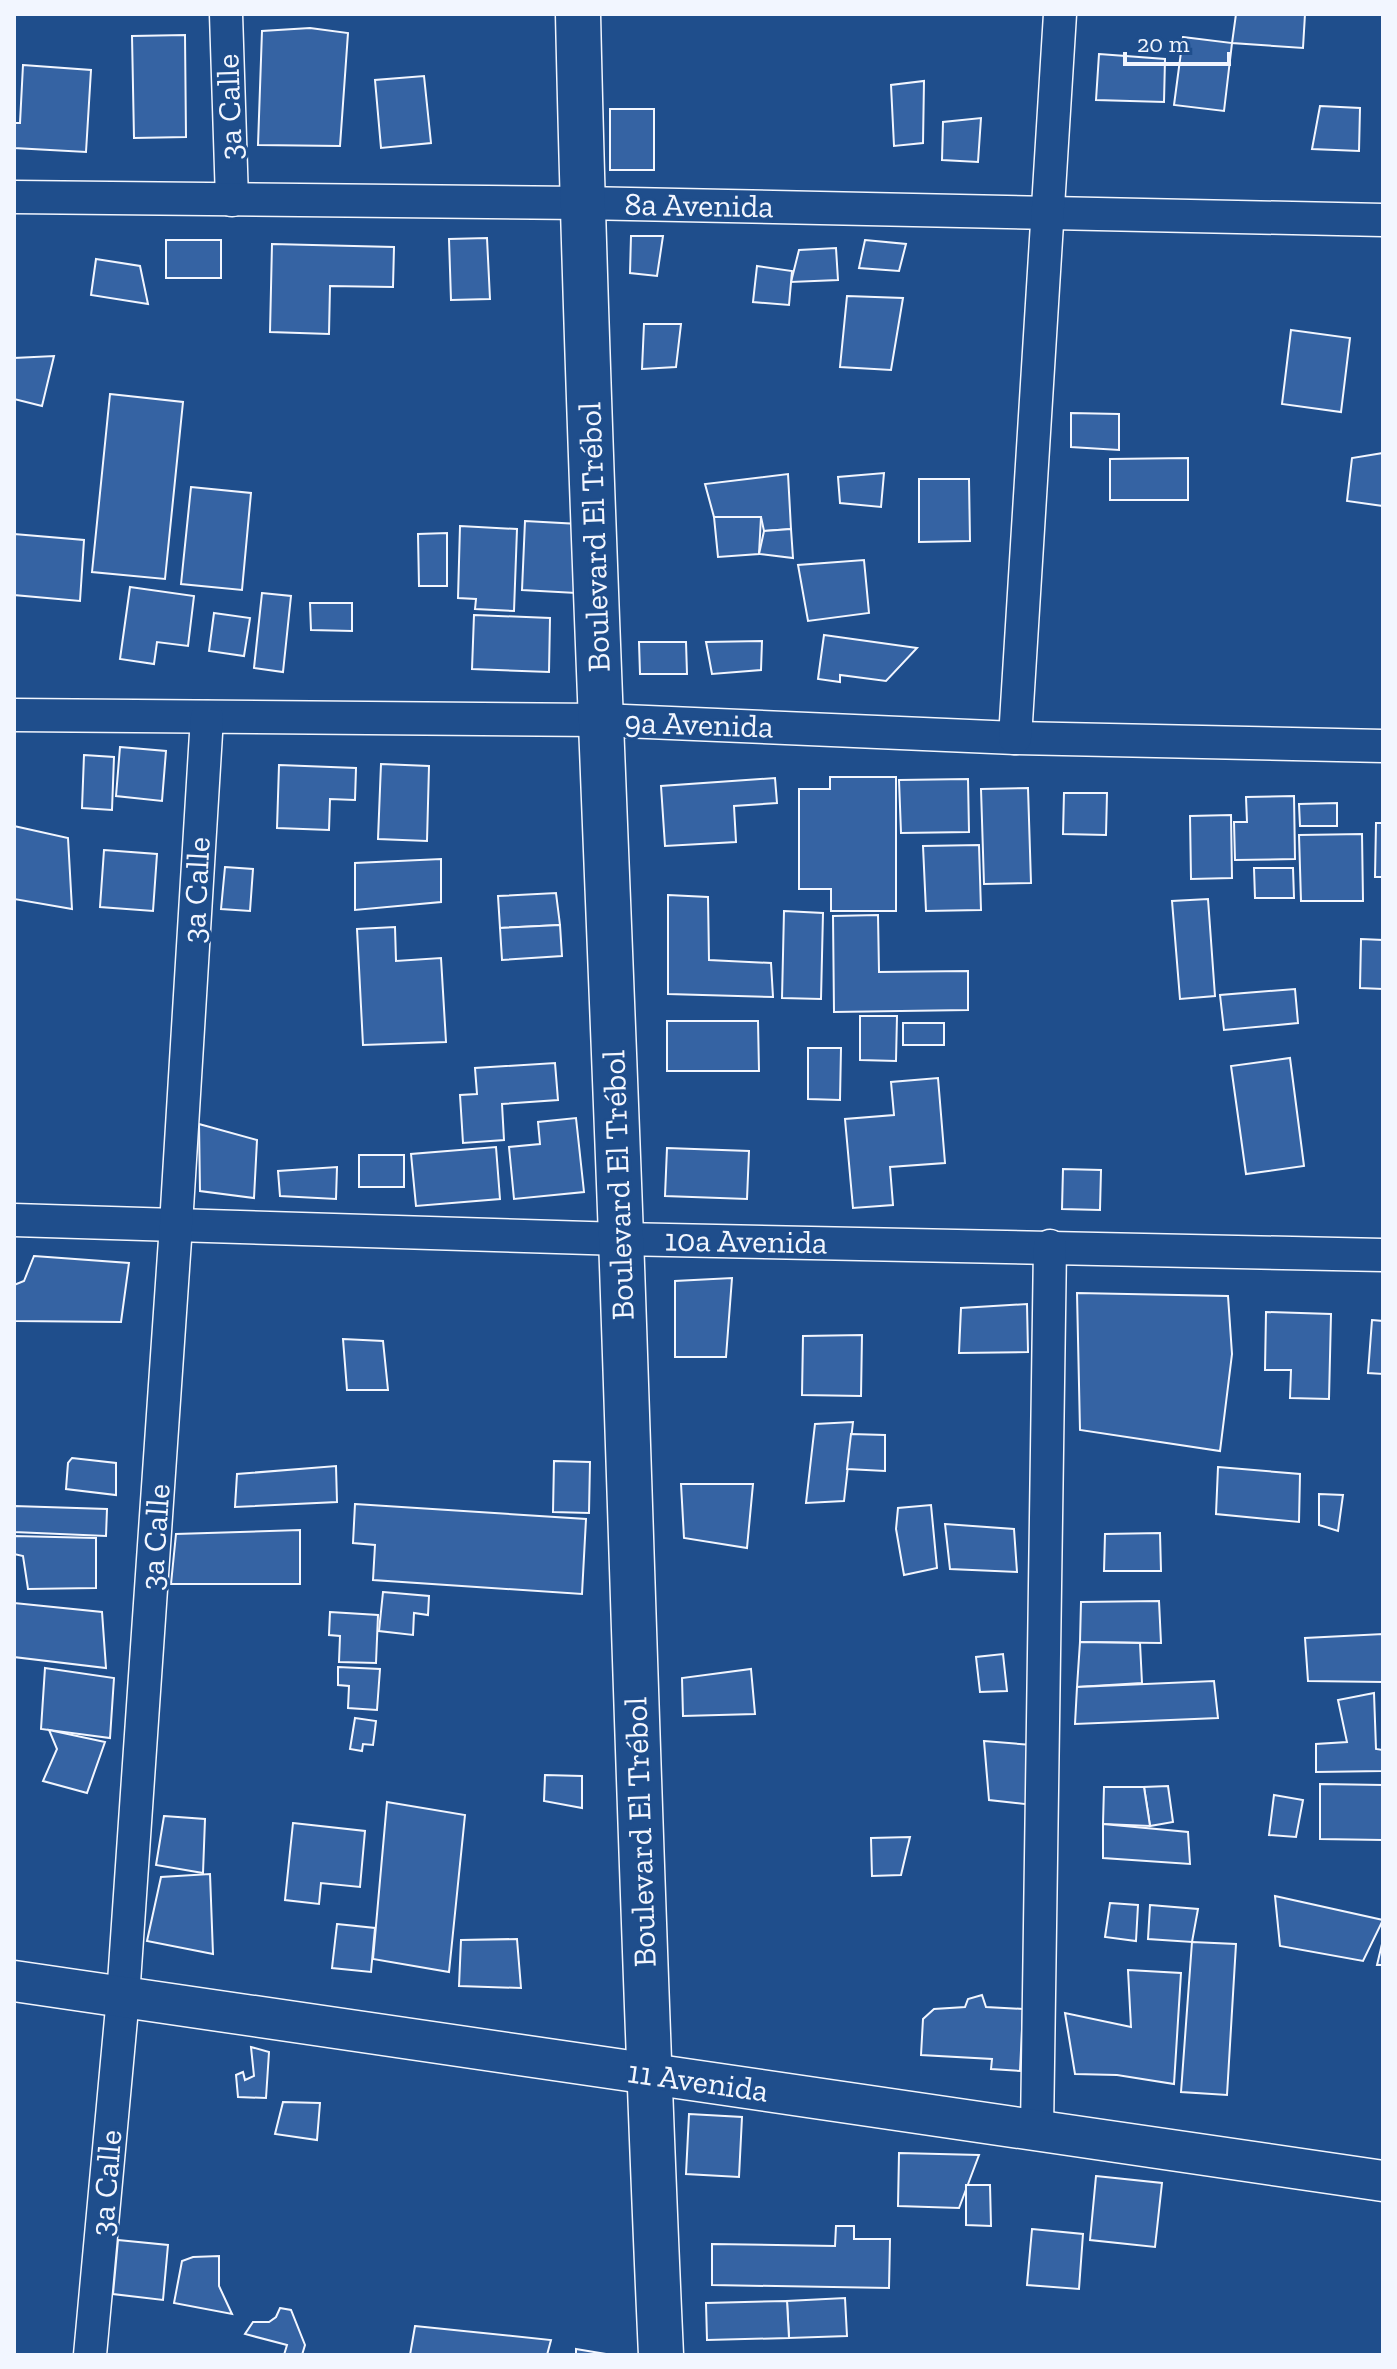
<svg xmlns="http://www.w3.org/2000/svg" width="1397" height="2369" font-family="'Zilla Slab',serif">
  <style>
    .building { fill: #3563a3; stroke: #f2f6ff; stroke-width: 2 }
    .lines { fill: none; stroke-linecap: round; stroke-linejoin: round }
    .minor-casing { stroke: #f2f6ff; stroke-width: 35 }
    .tertiary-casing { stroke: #f2f6ff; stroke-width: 43 }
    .secondary-casing { stroke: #f2f6ff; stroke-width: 47 }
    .minor { stroke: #1f4e8c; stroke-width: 32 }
    .tertiary { stroke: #1f4e8c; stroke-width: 40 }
    .secondary { stroke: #1f4e8c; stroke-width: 44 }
    .labels { text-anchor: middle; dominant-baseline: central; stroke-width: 6; stroke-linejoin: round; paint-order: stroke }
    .street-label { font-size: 32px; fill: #f2f6ff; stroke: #1f4e8c }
  </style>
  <rect width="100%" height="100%" fill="#1f4e8c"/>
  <g class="building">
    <path d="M 1236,14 L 1305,14 L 1303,48 L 1232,43 Z"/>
    <path d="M 310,28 L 348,33 L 340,146 L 258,145 L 262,31 Z"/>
    <path d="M 185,35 L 186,137 L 134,138 L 132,36 Z"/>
    <path d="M 1183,37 L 1232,43 L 1224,111 L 1174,105 Z"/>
    <path d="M 1099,54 L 1165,59 L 1164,102 L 1096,100 Z"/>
    <path d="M 23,65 L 91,70 L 86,152 L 14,148 L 14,123 L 20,123 Z"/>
    <path d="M 424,76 L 431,143 L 381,148 L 375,80 Z"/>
    <path d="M 924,81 L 923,143 L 894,146 L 891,85 Z"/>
    <path d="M 1320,106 L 1360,108 L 1359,151 L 1312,149 Z"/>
    <rect x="610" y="109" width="44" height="61"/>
    <path d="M 981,118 L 978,162 L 942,160 L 943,122 Z"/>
    <path d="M 631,236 L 663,236 L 657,276 L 630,273 Z"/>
    <path d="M 487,238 L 490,299 L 451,300 L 449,239 Z"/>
    <rect x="166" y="240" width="55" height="38"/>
    <path d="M 865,240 L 906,244 L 899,271 L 859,268 Z"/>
    <path d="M 272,244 L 394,247 L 393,287 L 330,286 L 329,334 L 270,332 Z"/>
    <path d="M 836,248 L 838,280 L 791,282 L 799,250 Z"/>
    <path d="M 96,259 L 140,266 L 148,304 L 91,295 Z"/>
    <path d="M 757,266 L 792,271 L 789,305 L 753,302 Z"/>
    <path d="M 847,296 L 903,298 L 891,370 L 840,367 Z"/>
    <path d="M 644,324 L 681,324 L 676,367 L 642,369 Z"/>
    <path d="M 1291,330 L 1350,338 L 1341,412 L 1282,404 Z"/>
    <path d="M 54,356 L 42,406 L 14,399 L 14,358 Z"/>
    <path d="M 110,394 L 183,402 L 165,579 L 92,572 Z"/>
    <path d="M 1071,413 L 1119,414 L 1119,450 L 1071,447 Z"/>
    <path d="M 1383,453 L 1383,506 L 1347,501 L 1352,458 Z"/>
    <path d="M 1188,458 L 1188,500 L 1110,500 L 1110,459 Z"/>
    <path d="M 884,473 L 881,507 L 840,503 L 838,477 Z"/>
    <path d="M 788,474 L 791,529 L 764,531 L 761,517 L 714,517 L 705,484 Z"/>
    <path d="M 919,479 L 969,479 L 970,541 L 919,542 Z"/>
    <path d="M 191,487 L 251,493 L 242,590 L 181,584 Z"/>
    <path d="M 714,517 L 761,517 L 759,554 L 718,557 Z"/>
    <path d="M 525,521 L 579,524 L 576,593 L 522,590 Z"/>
    <path d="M 460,526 L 517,529 L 514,611 L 475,609 L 476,599 L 458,598 Z"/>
    <path d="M 791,529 L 793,558 L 759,554 L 764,531 Z"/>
    <path d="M 447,533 L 447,586 L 419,586 L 418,534 Z"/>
    <path d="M 14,534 L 84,540 L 80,601 L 14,595 Z"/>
    <path d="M 864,560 L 869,613 L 808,621 L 798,565 Z"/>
    <path d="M 130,587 L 194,596 L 188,646 L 157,642 L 154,664 L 120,659 Z"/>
    <path d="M 262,593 L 291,596 L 283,672 L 254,668 Z"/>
    <path d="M 310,603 L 352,603 L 352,631 L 311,630 Z"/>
    <path d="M 214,613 L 250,618 L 244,656 L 209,651 Z"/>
    <path d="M 474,615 L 550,618 L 549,672 L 472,669 Z"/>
    <path d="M 824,635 L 917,648 L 886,681 L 840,675 L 840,682 L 818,679 Z"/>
    <path d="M 762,641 L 761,670 L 712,674 L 706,642 Z"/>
    <path d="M 639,642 L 686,642 L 687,674 L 640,674 Z"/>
    <path d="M 120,747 L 166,751 L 162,801 L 116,796 Z"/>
    <path d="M 84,755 L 114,757 L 112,810 L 82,808 Z"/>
    <path d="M 381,764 L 429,766 L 427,841 L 378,839 Z"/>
    <path d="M 279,765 L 356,768 L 355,800 L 330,799 L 329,830 L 277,828 Z"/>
    <path d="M 830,777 L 896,777 L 896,911 L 831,911 L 831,889 L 799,889 L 799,789 L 830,789 Z"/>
    <path d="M 775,778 L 777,803 L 734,806 L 736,842 L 665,846 L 661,786 Z"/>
    <path d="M 968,779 L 969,832 L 901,833 L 899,780 Z"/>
    <path d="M 1028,788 L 1031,883 L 984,884 L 981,789 Z"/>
    <path d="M 1064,793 L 1107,793 L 1106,835 L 1063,834 Z"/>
    <path d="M 1294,796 L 1295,859 L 1235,860 L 1234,822 L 1247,822 L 1246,797 Z"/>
    <path d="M 1337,803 L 1337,826 L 1300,826 L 1299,804 Z"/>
    <path d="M 1231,815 L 1232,878 L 1191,879 L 1190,816 Z"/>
    <path d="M 1376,823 L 1383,823 L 1383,877 L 1375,877 Z"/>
    <path d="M 14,826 L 68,838 L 72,909 L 14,899 Z"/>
    <path d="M 1362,834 L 1363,901 L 1301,901 L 1299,835 Z"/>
    <path d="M 979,845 L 981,910 L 926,911 L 923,846 Z"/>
    <path d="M 104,850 L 157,854 L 153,911 L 100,907 Z"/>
    <path d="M 441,859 L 441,902 L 355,910 L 355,863 Z"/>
    <path d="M 225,867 L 253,869 L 250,911 L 221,909 Z"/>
    <path d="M 1254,868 L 1293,868 L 1294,898 L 1255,898 Z"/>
    <path d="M 556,893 L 560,925 L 500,928 L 498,896 Z"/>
    <path d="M 668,895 L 708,897 L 709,960 L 771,963 L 773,997 L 668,994 Z"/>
    <path d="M 1208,899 L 1215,996 L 1180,999 L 1172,901 Z"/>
    <path d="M 784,911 L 823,913 L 821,999 L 782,998 Z"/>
    <path d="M 878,915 L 879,972 L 968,971 L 968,1010 L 834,1012 L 833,916 Z"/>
    <path d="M 560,925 L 562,956 L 502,960 L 500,928 Z"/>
    <path d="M 395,927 L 396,961 L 441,958 L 446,1042 L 363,1045 L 357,929 Z"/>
    <path d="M 1361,939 L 1383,940 L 1383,989 L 1360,988 Z"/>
    <path d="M 1295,989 L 1298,1023 L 1224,1030 L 1220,995 Z"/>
    <path d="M 860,1016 L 897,1016 L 896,1061 L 860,1060 Z"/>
    <path d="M 667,1021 L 758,1021 L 759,1071 L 667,1071 Z"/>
    <rect x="903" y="1023" width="41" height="22"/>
    <path d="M 808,1048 L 841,1048 L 840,1100 L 808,1099 Z"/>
    <path d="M 1290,1058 L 1304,1166 L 1246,1174 L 1231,1066 Z"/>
    <path d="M 555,1063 L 558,1100 L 502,1104 L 504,1140 L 463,1143 L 460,1095 L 477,1094 L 475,1068 Z"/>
    <path d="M 938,1078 L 945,1163 L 890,1167 L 893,1205 L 853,1208 L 845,1119 L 894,1115 L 891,1082 Z"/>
    <path d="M 576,1118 L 584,1192 L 514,1199 L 509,1147 L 540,1144 L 538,1122 Z"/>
    <path d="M 199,1124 L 257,1140 L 254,1198 L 200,1191 Z"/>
    <path d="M 496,1147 L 500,1199 L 416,1206 L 411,1154 Z"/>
    <path d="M 667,1148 L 749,1151 L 747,1199 L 665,1196 Z"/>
    <rect x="359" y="1155" width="45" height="32"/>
    <path d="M 337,1167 L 336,1199 L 280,1196 L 278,1171 Z"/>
    <path d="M 1063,1169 L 1101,1170 L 1100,1210 L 1062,1209 Z"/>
    <path d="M 34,1256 L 129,1263 L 121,1322 L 15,1321 L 14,1285 L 24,1281 Z"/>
    <path d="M 732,1278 L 726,1357 L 675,1357 L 675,1281 Z"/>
    <path d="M 1077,1293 L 1228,1296 L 1232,1354 L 1220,1451 L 1080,1430 Z"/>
    <path d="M 1027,1304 L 1028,1352 L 959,1353 L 961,1308 Z"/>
    <path d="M 1266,1312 L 1331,1314 L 1329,1399 L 1290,1398 L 1291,1370 L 1265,1370 Z"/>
    <path d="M 1372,1320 L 1383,1321 L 1383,1374 L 1368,1373 Z"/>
    <path d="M 862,1335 L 861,1396 L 802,1395 L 803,1336 Z"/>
    <path d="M 343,1339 L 383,1341 L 388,1390 L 347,1390 Z"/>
    <path d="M 853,1422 L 844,1501 L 806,1503 L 815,1424 Z"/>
    <path d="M 851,1434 L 885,1435 L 885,1471 L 847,1469 Z"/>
    <path d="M 72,1458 L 116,1463 L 116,1495 L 66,1489 L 68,1463 Z"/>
    <path d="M 554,1461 L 590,1462 L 589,1513 L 553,1512 Z"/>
    <path d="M 336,1466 L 337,1502 L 235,1507 L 237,1474 Z"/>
    <path d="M 1218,1467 L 1300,1474 L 1299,1522 L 1216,1514 Z"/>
    <path d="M 681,1484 L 753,1484 L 747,1548 L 684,1538 Z"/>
    <path d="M 1319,1494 L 1343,1495 L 1338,1531 L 1319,1525 Z"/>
    <path d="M 355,1504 L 586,1519 L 582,1594 L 373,1580 L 375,1545 L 353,1543 Z"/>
    <path d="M 931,1505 L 937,1568 L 904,1575 L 896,1529 L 898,1508 Z"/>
    <path d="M 14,1506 L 107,1509 L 106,1536 L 14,1532 Z"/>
    <path d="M 945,1524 L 1014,1529 L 1017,1572 L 950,1569 Z"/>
    <path d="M 300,1530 L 300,1584 L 171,1584 L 176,1534 Z"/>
    <path d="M 1160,1533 L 1161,1571 L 1104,1571 L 1105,1534 Z"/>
    <path d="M 14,1536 L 96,1538 L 96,1588 L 28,1589 L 23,1556 L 14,1554 Z"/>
    <path d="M 383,1592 L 429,1596 L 428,1615 L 414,1613 L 413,1635 L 379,1631 Z"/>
    <path d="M 1159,1601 L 1161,1643 L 1080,1642 L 1081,1602 Z"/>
    <path d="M 14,1603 L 102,1612 L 106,1668 L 14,1657 Z"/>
    <path d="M 330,1612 L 378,1615 L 376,1663 L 339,1662 L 340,1636 L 329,1635 Z"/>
    <path d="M 1383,1634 L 1383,1682 L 1308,1681 L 1305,1638 Z"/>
    <path d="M 1080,1642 L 1140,1643 L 1142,1683 L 1077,1687 Z"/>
    <path d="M 1003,1654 L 1007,1691 L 980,1692 L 976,1657 Z"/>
    <path d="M 338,1667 L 380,1669 L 377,1710 L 348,1708 L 349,1686 L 338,1685 Z"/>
    <path d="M 45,1668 L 114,1678 L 110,1738 L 41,1729 Z"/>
    <path d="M 751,1669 L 755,1714 L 683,1716 L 682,1678 Z"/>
    <path d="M 1214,1681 L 1218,1718 L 1075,1724 L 1077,1687 Z"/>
    <path d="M 1374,1693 L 1376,1749 L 1383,1750 L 1383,1771 L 1316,1772 L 1316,1744 L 1347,1742 L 1338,1700 Z"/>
    <path d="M 355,1718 L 376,1721 L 373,1745 L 363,1744 L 362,1751 L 350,1749 Z"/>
    <path d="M 49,1730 L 105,1742 L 87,1793 L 43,1781 L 57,1749 Z"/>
    <path d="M 984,1741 L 1032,1745 L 1033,1805 L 989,1800 Z"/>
    <path d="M 545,1775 L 582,1776 L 582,1808 L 544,1801 Z"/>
    <path d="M 1320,1784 L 1383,1785 L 1383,1840 L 1320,1839 Z"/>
    <path d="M 1168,1786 L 1173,1822 L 1150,1826 L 1144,1787 Z"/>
    <path d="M 1104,1787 L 1144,1787 L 1150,1826 L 1103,1824 Z"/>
    <path d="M 1274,1795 L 1303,1800 L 1296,1837 L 1269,1835 Z"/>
    <path d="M 387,1802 L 465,1815 L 449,1972 L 373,1959 Z"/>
    <path d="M 164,1816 L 205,1819 L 203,1873 L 156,1865 Z"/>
    <path d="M 293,1823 L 365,1831 L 360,1887 L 321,1883 L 319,1904 L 285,1900 Z"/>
    <path d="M 1103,1824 L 1188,1832 L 1190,1864 L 1103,1858 Z"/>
    <path d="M 910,1837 L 901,1875 L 872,1876 L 871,1838 Z"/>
    <path d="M 210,1874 L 213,1954 L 147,1941 L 161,1877 Z"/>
    <path d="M 1275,1896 L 1383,1920 L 1363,1961 L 1280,1946 Z"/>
    <path d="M 1110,1903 L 1138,1905 L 1136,1941 L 1105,1937 Z"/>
    <path d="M 1150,1905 L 1198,1909 L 1192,1942 L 1148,1939 Z"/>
    <path d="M 337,1924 L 375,1928 L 371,1972 L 332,1968 Z"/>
    <path d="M 517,1939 L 521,1988 L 459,1986 L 461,1940 Z"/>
    <path d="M 1192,1942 L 1236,1944 L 1227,2095 L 1181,2092 Z"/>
    <path d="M 1382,1944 L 1383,1965 L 1377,1965 Z"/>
    <path d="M 1128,1970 L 1181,1973 L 1174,2084 L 1117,2075 L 1075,2074 L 1065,2013 L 1131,2027 Z"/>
    <path d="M 982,1995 L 986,2007 L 1023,2009 L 1020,2071 L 991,2069 L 992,2059 L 921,2055 L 923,2019 L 934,2009 L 965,2007 L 968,1999 Z"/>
    <path d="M 251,2047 L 269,2052 L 266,2098 L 238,2097 L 236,2075 L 243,2072 L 245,2080 L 254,2076 Z"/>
    <path d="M 283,2102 L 320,2103 L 317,2140 L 275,2134 Z"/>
    <path d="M 689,2114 L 742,2117 L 739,2177 L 686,2174 Z"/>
    <path d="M 899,2153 L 979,2155 L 959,2208 L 898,2206 Z"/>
    <path d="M 1096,2176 L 1162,2183 L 1155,2247 L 1090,2240 Z"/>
    <path d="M 966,2185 L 990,2185 L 991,2226 L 966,2225 Z"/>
    <path d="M 836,2226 L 854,2226 L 854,2239 L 890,2239 L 889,2288 L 712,2285 L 712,2244 L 835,2246 Z"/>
    <path d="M 1032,2229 L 1083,2234 L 1079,2289 L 1027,2285 Z"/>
    <path d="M 118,2240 L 168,2245 L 163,2300 L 113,2294 Z"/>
    <path d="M 219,2256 L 219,2286 L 232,2314 L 174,2303 L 182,2261 L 193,2257 Z"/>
    <path d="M 845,2298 L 847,2336 L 789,2338 L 787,2301 Z"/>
    <path d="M 787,2301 L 789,2338 L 707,2340 L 706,2303 Z"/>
    <path d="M 280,2308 L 291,2310 L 305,2345 L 302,2355 L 284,2355 L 287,2345 L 245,2334 L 253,2322 L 269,2322 L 276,2317 Z"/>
    <path d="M 415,2326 L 551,2340 L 547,2355 L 410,2355 Z"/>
    <path d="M 576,2349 L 612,2355 L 576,2355 Z"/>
  </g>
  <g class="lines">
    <defs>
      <g id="minor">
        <path d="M 226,14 L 232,200"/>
        <path d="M 14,197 L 582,203 L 1383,220"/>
        <path d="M 14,715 L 601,720 L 1015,738 L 1383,746"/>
        <path d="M 1015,738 L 1060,14"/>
        <path d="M 14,1220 L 621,1239 L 1383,1255"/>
        <path d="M 1037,2130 L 1050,1246"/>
        <path d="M 90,2355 L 123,1997 L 176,1225 L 207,717"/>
      </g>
      <path id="tertiary" d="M 14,1981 L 1383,2181"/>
      <path id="secondary" d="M 578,14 C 587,422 606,830 621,1237 C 634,1610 644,1983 661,2355"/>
    </defs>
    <use href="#minor" class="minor-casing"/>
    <use href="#tertiary" class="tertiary-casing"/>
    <use href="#secondary" class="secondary-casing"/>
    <use href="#minor" class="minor"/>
    <use href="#tertiary" class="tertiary"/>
    <use href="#secondary" class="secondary"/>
  </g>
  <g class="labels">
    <g class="street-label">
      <text transform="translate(229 107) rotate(-92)">3a Calle</text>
      <text transform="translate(699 205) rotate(1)">8a Avenida</text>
      <text transform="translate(594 537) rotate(-92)">Boulevard El Trébol</text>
      <text transform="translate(699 724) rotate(2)">9a Avenida</text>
      <text transform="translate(196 890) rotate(-87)">3a Calle</text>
      <text transform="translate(618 1185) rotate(-92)">Boulevard El Trébol</text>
      <text transform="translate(746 1241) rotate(1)">10a Avenida</text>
      <text transform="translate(155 1537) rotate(-86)">3a Calle</text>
      <text transform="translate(640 1832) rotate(-92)">Boulevard El Trébol</text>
      <text transform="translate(698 2081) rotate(8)">11 Avenida</text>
      <text transform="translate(106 2183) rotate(-85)">3a Calle</text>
    </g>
  </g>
  <rect width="1397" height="2369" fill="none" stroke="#f2f6ff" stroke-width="32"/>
  <path d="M1125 52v12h104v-12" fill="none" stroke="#f2f6ff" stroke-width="4"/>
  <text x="1137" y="52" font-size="24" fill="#f2f6ff" stroke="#1f4e8c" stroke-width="6" paint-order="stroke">20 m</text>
</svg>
